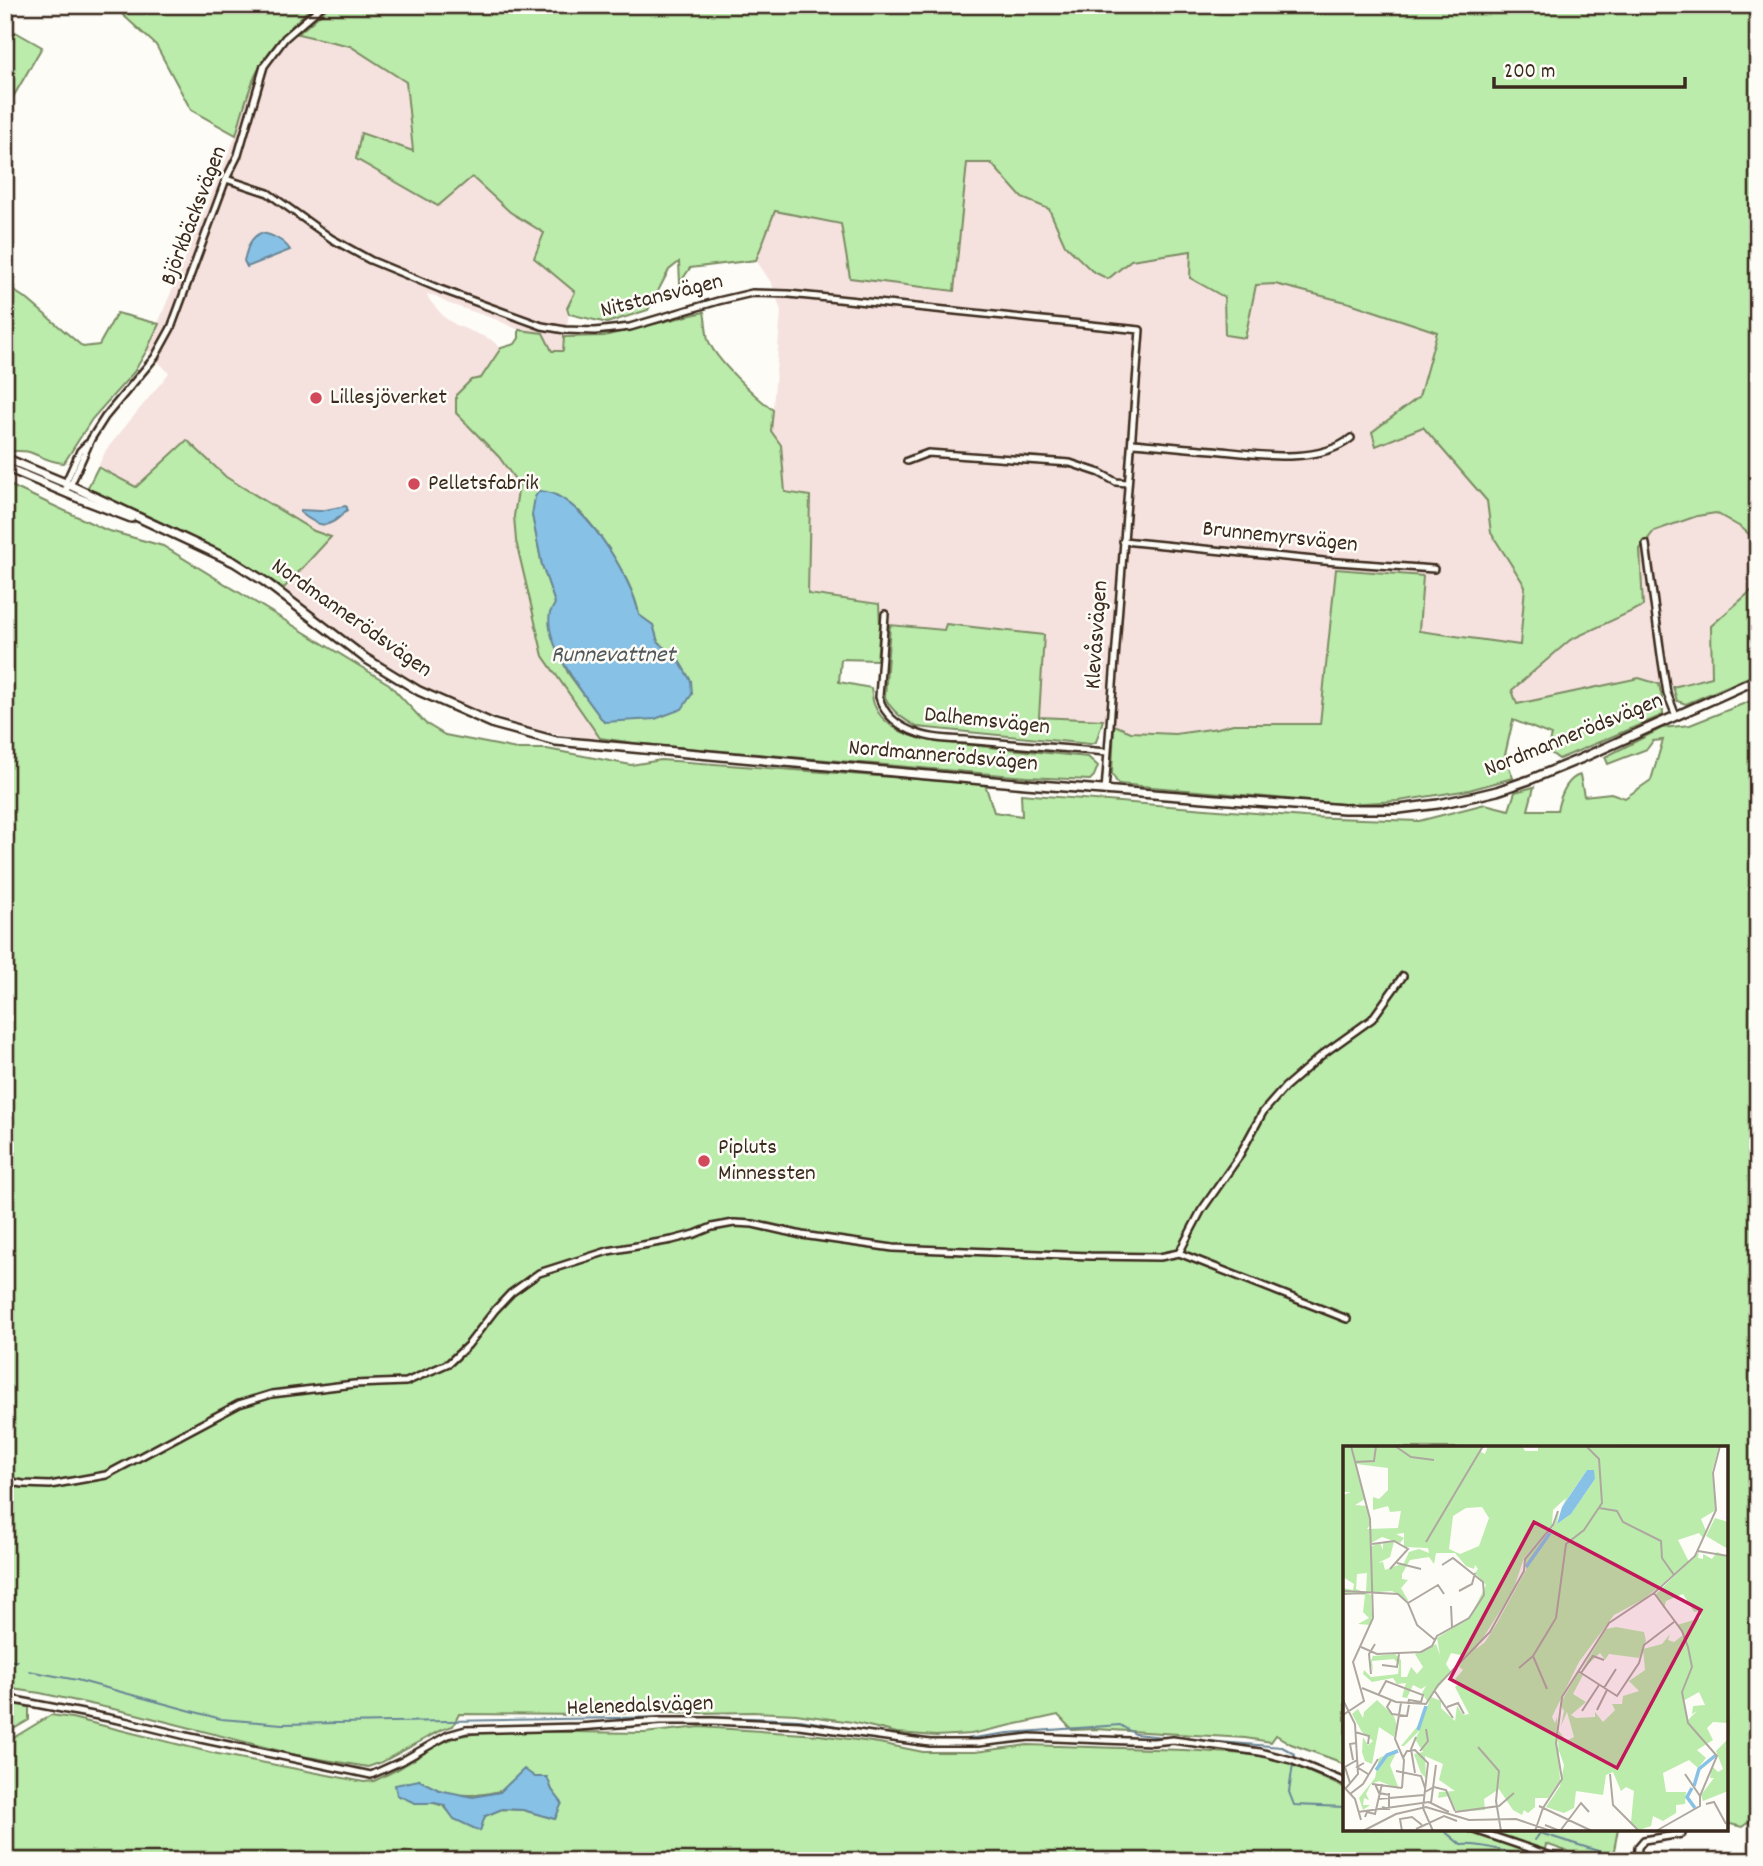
<svg xmlns="http://www.w3.org/2000/svg" width="1763" height="1866" font-family="Dekko,sans-serif">
  <style>
    .built { fill: #f5e2de }
    .green { fill: #bbecab; stroke: #7b8b64; stroke-width: 2; fill-rule: evenodd }
    .water { fill: #87c2e6; stroke: #698596; stroke-width: 2 }
    .lines { fill: none; stroke-linecap: round; stroke-linejoin: round }
    .stream { stroke: #698596; stroke-width: 2 }
    .minor-casing { stroke: #3b2a1e; stroke-width: 10 }
    .secondary-casing { stroke: #3b2a1e; stroke-width: 12 }
    .minor { stroke: #fdfcf7; stroke-width: 5 }
    .secondary { stroke: #fdfcf7; stroke-width: 7 }
    .poi-dot { fill: #d1495b; stroke: #fdfcf7; stroke-width: 2.5 }
    .labels { text-anchor: middle; dominant-baseline: central; stroke-width: 5; stroke-linejoin: round; paint-order: stroke }
    .street-label { font-size: 23px; fill: #3b2a1e; stroke: #fdfcf7 }
    .poi-label { font-size: 23px; fill: #3b2a1e; stroke: #fdfcf7; text-anchor: start }
    .water-label { font-size: 24px; font-style: italic; fill: #52585a; stroke: #fdfcf7 }
    .inset-river { fill: none; stroke: #87c2e6; stroke-width: 3.5 }
    .inset-road { fill: none; stroke: #afa8a0; stroke-width: 2 }
    .view { fill: #c2185b; fill-opacity: 0.15; stroke: #c2185b; stroke-width: 3.5 }
    .inset-edge { fill: none; stroke: #3b2a1e; stroke-width: 3.5 }
  </style>
  <rect width="100%" height="100%" fill="#fdfcf7"/>
  <filter id="ink" filterUnits="userSpaceOnUse"><feTurbulence type="fractalNoise" baseFrequency=".0143" numOctaves="2"/><feDisplacementMap in="SourceGraphic" scale="14" xChannelSelector="R" yChannelSelector="G"/><feConvolveMatrix kernelMatrix="1 2 1 2 8 2 1 2 1" color-interpolation-filters="sRGB"/></filter>
  <g filter="url(#ink)">
    <g class="built">
      <path d="M 292,25 L 298,34 L 350,46 L 406,82 L 414,151 L 472,177 L 510,212 L 544,233 L 535,258 L 575,292 L 567,308 L 569,314 L 563,351 L 552,352 L 543,333 L 519,330 L 495,319 L 447,303 L 436,296 L 426,294 L 431,302 L 445,318 L 456,325 L 490,339 L 501,348 L 456,413 L 499,457 L 519,485 L 514,516 L 516,541 L 543,656 L 600,738 L 587,738 L 544,732 L 473,710 L 448,701 L 400,674 L 364,651 L 284,588 L 330,537 L 314,531 L 226,477 L 187,440 L 135,487 L 98,467 L 106,450 L 169,373 L 147,350 L 236,135 L 249,90 L 258,69 Z"/>
      <path d="M 967,163 L 991,163 L 1022,198 L 1049,209 L 1065,245 L 1131,260 L 1191,250 L 1190,278 L 1224,297 L 1256,285 L 1275,284 L 1350,303 L 1437,332 L 1419,397 L 1372,432 L 1377,446 L 1423,427 L 1487,501 L 1491,533 L 1525,586 L 1521,645 L 1419,631 L 1423,576 L 1336,569 L 1320,724 L 1233,724 L 1218,728 L 1175,734 L 1131,732 L 1103,720 L 1038,717 L 946,625 L 945,630 L 880,625 L 879,604 L 808,594 L 810,497 L 785,492 L 781,445 L 771,431 L 781,311 L 772,284 L 756,260 L 775,211 L 841,224 Z"/>
      <path d="M 1716,513 L 1742,528 L 1758,542 L 1758,585 L 1711,626 L 1713,677 L 1673,687 L 1639,678 L 1517,704 L 1512,690 L 1570,640 L 1643,606 L 1640,549 L 1654,531 L 1697,516 Z"/>
    </g>
    <g class="green">
      <path d="M 112,5 L 314,5 C 295,22 268,49 257,72 C 247,92 242,114 236,135 L 191,110 L 156,45 Z"/>
      <path d="M 331,5 L 1758,5 L 1758,542 L 1742,528 L 1716,513 L 1697,516 L 1654,531 L 1640,549 L 1643,606 L 1570,640 L 1512,690 L 1517,704 L 1639,678 L 1659,684 L 1662,698 L 1663,715 L 1559,759 L 1547,750 L 1551,735 L 1513,720 L 1505,755 L 1513,778 L 1469,790 L 1399,801 L 1344,804 L 1118,784 L 1112,774 L 1114,725 L 1131,732 L 1175,734 L 1218,728 L 1233,724 L 1320,724 L 1336,569 L 1423,576 L 1419,631 L 1520,645 L 1525,586 L 1491,533 L 1487,501 L 1423,427 L 1376,446 L 1372,432 L 1419,397 L 1437,332 L 1350,303 L 1275,284 L 1256,285 L 1245,338 L 1225,335 L 1224,297 L 1190,278 L 1191,251 L 1131,260 L 1108,279 L 1092,271 L 1065,245 L 1049,209 L 1022,198 L 991,163 L 967,163 L 954,291 L 850,278 L 841,224 L 775,211 L 756,260 L 690,268 L 680,283 L 679,262 L 669,270 L 648,310 L 607,323 L 569,314 L 567,308 L 575,292 L 534,258 L 544,233 L 510,212 L 472,177 L 438,206 L 356,159 L 361,133 L 413,151 L 406,82 L 350,46 L 298,34 Z"/>
      <path d="M 5,26 L 42,47 L 5,111 Z"/>
      <path d="M 5,285 L 28,300 L 83,347 L 99,345 L 117,313 L 159,324 L 147,350 L 134,372 L 92,419 L 64,463 C 51,463 41,456 29,452 C 21,450 13,452 5,450 Z"/>
      <path d="M 704,312 C 706,321 706,331 708,339 C 714,359 756,397 773,410 L 771,431 L 781,445 L 785,492 L 810,496 L 808,594 L 879,604 L 880,625 L 877,660 L 841,659 L 839,682 L 871,688 C 872,693 872,699 874,704 C 884,730 914,738 938,742 L 1088,757 L 1098,766 L 1094,776 L 1090,780 L 1027,777 L 641,744 L 600,738 L 543,656 L 516,541 L 514,516 L 519,485 L 499,457 L 456,413 L 456,395 L 471,380 L 481,378 L 501,348 L 515,344 L 519,338 L 519,330 L 543,333 L 552,351 L 563,351 L 564,337 L 604,336 ZM 579,511 C 601,533 634,584 639,615 L 653,625 L 658,642 L 679,661 L 691,681 L 604,722 L 568,673 L 552,636 L 555,603 L 542,565 L 532,515 Z"/>
      <path d="M 187,440 L 226,477 L 314,531 L 331,537 L 284,588 C 221,549 155,518 87,489 L 98,467 L 136,487 Z"/>
      <path d="M 5,483 L 106,530 L 163,546 L 389,684 L 425,723 L 445,735 L 517,749 L 547,749 L 631,765 L 661,760 L 985,784 L 994,812 L 1022,816 L 1021,794 L 1304,817 L 1419,821 L 1485,804 L 1509,810 L 1515,792 L 1534,787 L 1528,810 L 1557,810 C 1560,797 1566,779 1580,775 L 1584,796 L 1611,793 L 1625,798 L 1651,780 L 1663,740 L 1653,741 L 1647,749 L 1608,764 L 1605,757 L 1662,728 L 1690,725 L 1758,698 L 1758,1815 L 1742,1827 L 1726,1823 L 1726,1448 L 1345,1448 L 1345,1766 L 1335,1760 L 1291,1744 L 1276,1735 L 1271,1742 L 1245,1738 L 1095,1729 L 1072,1730 L 1058,1715 L 971,1734 L 936,1736 L 897,1733 L 852,1722 L 796,1714 L 753,1712 L 700,1713 L 642,1711 L 589,1715 L 459,1714 L 453,1726 L 441,1730 L 382,1762 L 368,1767 L 296,1755 L 136,1714 L 40,1693 L 5,1688 Z"/>
      <path d="M 1758,585 L 1758,673 L 1686,704 L 1677,701 L 1673,687 L 1712,677 L 1711,626 Z"/>
      <path d="M 946,624 L 1044,635 L 1039,717 L 1103,720 L 1096,742 L 1090,744 L 917,727 C 903,719 892,712 885,697 L 890,625 L 944,630 Z"/>
      <path d="M 5,1703 L 29,1707 L 29,1720 L 5,1734 Z"/>
      <path d="M 51,1715 L 72,1718 L 213,1753 L 364,1782 L 374,1781 L 398,1769 L 441,1743 L 460,1736 L 493,1731 L 644,1733 L 700,1727 L 819,1735 L 879,1743 L 923,1752 L 975,1752 L 1027,1745 L 1184,1750 L 1245,1754 L 1266,1757 L 1289,1763 L 1345,1788 L 1345,1829 L 1618,1829 L 1612,1861 L 1595,1861 L 1546,1844 L 1543,1861 L 5,1861 L 5,1743 ZM 547,1777 L 552,1790 L 561,1803 L 555,1819 L 523,1810 L 502,1809 L 485,1816 L 480,1830 L 455,1819 L 444,1806 L 434,1803 L 415,1803 L 419,1780 C 425,1783 432,1788 439,1790 C 476,1803 511,1788 547,1777 Z"/>
    </g>
    <g class="water">
      <path d="M 261,233 C 271,234 285,241 290,250 L 247,267 L 244,261 C 247,250 249,238 261,233 Z"/>
      <path d="M 539,491 C 580,490 633,579 639,615 L 653,625 L 658,642 L 679,661 L 691,681 L 692,694 L 682,709 L 655,719 L 604,722 C 586,698 543,644 550,613 C 551,610 554,607 555,603 L 542,565 L 532,515 L 535,497 Z"/>
      <path d="M 345,506 L 347,507 L 347,510 C 329,529 321,529 301,513 L 301,510 L 320,511 Z"/>
      <path d="M 524,1769 L 535,1777 L 547,1777 L 552,1790 L 562,1803 L 555,1819 L 523,1810 L 502,1809 L 485,1816 L 480,1831 L 454,1819 L 444,1805 L 434,1803 L 415,1803 L 397,1795 L 395,1785 L 419,1780 L 439,1790 L 473,1797 L 500,1792 Z"/>
    </g>
    <g class="lines">
      <g class="stream">
        <path d="M 5,1661 L 17,1661"/>
        <path d="M 29,1671 L 77,1680 L 221,1719 L 282,1724 L 675,1717 L 751,1718 L 800,1720 L 885,1734"/>
        <path d="M 915,1738 L 952,1741 L 1008,1733 L 1120,1725 L 1135,1734 L 1172,1738"/>
        <path d="M 1181,1739 L 1282,1747 L 1295,1754 L 1294,1758"/>
        <path d="M 1293,1764 L 1289,1792 L 1294,1805 L 1345,1807"/>
        <path d="M 1442,1829 L 1461,1845 C 1482,1843 1505,1852 1526,1857 L 1530,1854"/>
        <path d="M 1535,1840 L 1540,1833 L 1598,1851 L 1620,1861"/>
      </g>
      <defs>
        <g id="minor">
          <path d="M 226,179 L 268,193 L 332,239 L 370,260 L 440,289 L 542,326 L 565,330 L 595,331 L 630,327 L 718,301 L 752,293 L 789,294 L 1140,330 L 1105,791"/>
          <path d="M 1132,443 C 1159,445 1186,448 1213,450 C 1254,454 1317,466 1351,438"/>
          <path d="M 907,461 L 928,453 L 1070,463 L 1100,473 L 1116,482 L 1127,483"/>
          <path d="M 65,484 L 80,451 L 87,444"/>
          <path d="M 63,491 L 70,486 L 91,439 L 105,417 L 155,357 L 171,328 L 226,179 L 238,155 L 264,66 L 285,38 L 323,5"/>
          <path d="M 1123,541 L 1324,561 L 1434,569"/>
          <path d="M 1646,544 L 1661,655 L 1667,693 L 1676,716"/>
          <path d="M 885,614 L 879,697 C 884,715 899,727 917,733 C 933,740 959,739 976,741 C 1020,745 1064,748 1107,752"/>
          <path d="M 1179,1253 L 1201,1211 L 1238,1158 L 1263,1112 L 1285,1087 L 1323,1054 L 1372,1019 L 1403,976"/>
          <path d="M 5,1481 L 23,1484 L 50,1485 L 106,1475 L 239,1404 L 272,1394 L 354,1384 L 406,1382 L 449,1363 L 468,1345 L 495,1310 L 511,1293 L 539,1273 L 608,1251 L 672,1240 L 695,1234 L 712,1227 L 734,1223 L 753,1224 L 802,1235 L 893,1248 L 1090,1256 L 1160,1257 L 1179,1253 L 1347,1319"/>
          <path d="M 5,1698 L 124,1721 L 186,1736 L 371,1775 L 402,1761 L 448,1735 L 466,1730 L 578,1727 L 660,1721 L 713,1721 L 799,1725 L 930,1743 L 978,1743 L 1030,1737 L 1153,1742 L 1173,1740 L 1260,1752 L 1291,1760 L 1345,1782"/>
          <path d="M 1472,1829 L 1566,1861"/>
          <path d="M 1637,1861 L 1638,1847 L 1644,1840 L 1682,1834"/>
        </g>
        <g id="secondary">
          <path d="M 5,458 L 65,483 L 234,562 L 264,581 L 365,658 L 419,691 L 494,724 L 556,741 L 1026,784 L 1344,809 L 1399,809 L 1438,804 L 1476,796 L 1497,791 L 1529,780 L 1580,759 L 1758,679"/>
          <path d="M 5,467 L 76,497 L 131,518"/>
        </g>
      </defs>
      <use href="#minor" class="minor-casing"/>
      <use href="#secondary" class="secondary-casing"/>
      <use href="#minor" class="minor"/>
      <use href="#secondary" class="secondary"/>
    </g>
  </g>
  <g class="poi-dot">
    <circle cx="316" cy="398" r="7"/>
    <circle cx="414" cy="484" r="7"/>
    <circle cx="704" cy="1161" r="7"/>
  </g>
  <g class="labels">
    <g class="street-label">
      <text transform="translate(195 216) rotate(-69)">Björkbäcksvägen</text>
      <text transform="translate(662 297) rotate(-14)">Nitstansvägen</text>
      <text transform="translate(1280 538) rotate(6)">Brunnemyrsvägen</text>
      <text transform="translate(351 619) rotate(35)">Nordmannerödsvägen</text>
      <text transform="translate(1098 635) rotate(-86)">Klevåsvägen</text>
      <text transform="translate(987 722) rotate(6)">Dalhemsvägen</text>
      <text transform="translate(1574 736) rotate(-22)">Nordmannerödsvägen</text>
      <text transform="translate(943 757) rotate(5)">Nordmannerödsvägen</text>
      <text transform="translate(640 1707) rotate(-2)">Helenedalsvägen</text>
    </g>
    <g class="poi-label">
      <text x="330" y="398">Lillesjöverket</text>
      <text x="428" y="484">Pelletsfabrik</text>
      <text x="718" y="1148">Pipluts<tspan x="718" dy="26">Minnessten</tspan></text>
    </g>
    <g class="water-label">
      <text x="613" y="656">Runnevattnet</text>
    </g>
  </g>
  <g transform="translate(1343 1446)">
    <rect width="385" height="385" fill="#fdfcf7"/>
    <path d="M 0,0 L 140,0 L 138,6 L 142,8 L 145,0 L 191,0 L 179,0 L 182,5 L 195,5 L 195,0 L 376,0 L 369,26 L 373,64 L 358,73 L 363,85 L 360,92 L 356,87 L 335,94 L 346,116 L 301,153 L 271,169 L 236,216 L 209,271 L 212,277 L 214,271 L 217,335 L 205,352 L 192,352 L 192,361 L 185,367 L 181,364 L 179,369 L 170,364 L 156,343 L 141,353 L 142,364 L 114,366 L 106,350 L 95,352 L 96,346 L 112,345 L 96,334 L 100,318 L 82,310 L 83,332 L 78,327 L 71,308 L 80,306 L 72,293 L 77,284 L 61,300 L 58,300 L 78,276 L 88,251 L 98,255 L 98,262 L 112,275 L 114,260 L 120,269 L 126,268 L 112,241 L 116,238 L 112,233 L 120,224 L 114,219 L 119,215 L 117,209 L 108,207 L 103,218 L 108,226 L 84,255 L 79,247 L 83,240 L 78,243 L 70,239 L 64,252 L 59,251 L 63,237 L 54,238 L 50,232 L 29,236 L 20,228 L 21,224 L 28,231 L 55,228 L 56,219 L 51,213 L 29,215 L 30,226 L 27,217 L 30,210 L 52,208 L 58,214 L 58,231 L 64,231 L 68,221 L 74,228 L 80,221 L 72,208 L 93,198 L 97,209 L 94,192 L 127,171 L 143,139 L 132,127 L 135,123 L 132,119 L 131,123 L 123,120 L 112,107 L 93,107 L 91,118 L 86,111 L 67,114 L 59,128 L 59,133 L 65,134 L 58,142 L 66,156 L 49,145 L 23,147 L 24,127 L 14,128 L 13,143 L 28,149 L 29,169 L 28,179 L 15,178 L 26,172 L 20,166 L 22,149 L 0,147 L 0,142 L 10,144 L 11,138 L 0,131 L 0,49 L 8,46 L 0,46 ZM 13,18 L 45,22 L 45,44 L 36,53 L 30,51 L 30,64 L 45,60 L 47,66 L 58,65 L 55,82 L 24,83 L 27,79 L 24,60 L 12,59 L 22,53 ZM 244,24 L 250,24 L 252,33 L 228,68 L 214,78 L 216,65 L 210,81 L 182,113 L 183,124 L 154,177 L 142,196 L 133,203 L 170,145 L 181,112 L 209,79 L 210,64 L 223,52 L 220,59 ZM 139,61 L 146,72 L 136,100 L 117,108 L 106,103 L 110,70 L 123,62 ZM 61,87 L 61,101 L 85,102 L 86,107 L 76,103 L 66,106 L 61,117 L 42,124 L 40,116 L 35,117 L 47,111 L 51,96 L 40,96 L 40,104 L 37,97 L 29,100 L 28,97 L 39,91 L 57,97 L 61,92 L 53,88 ZM 372,72 L 385,76 L 385,103 L 363,90 ZM 356,106 L 355,112 L 360,113 L 360,108 L 369,113 L 374,106 L 385,110 L 385,277 L 370,276 L 364,282 L 370,294 L 354,304 L 363,312 L 355,322 L 346,314 L 320,327 L 323,346 L 343,346 L 342,358 L 333,359 L 333,367 L 320,375 L 310,370 L 308,380 L 296,384 L 288,376 L 291,345 L 283,341 L 278,345 L 270,326 L 263,329 L 260,349 L 233,345 L 231,362 L 221,367 L 203,361 L 217,340 L 221,319 L 214,299 L 216,285 L 223,295 L 231,291 L 224,266 L 218,280 L 221,265 L 217,258 L 235,227 L 240,229 L 230,248 L 243,256 L 228,269 L 233,272 L 252,271 L 252,266 L 260,276 L 272,264 L 269,258 L 279,258 L 280,250 L 296,245 L 286,235 L 302,224 L 300,203 L 319,198 L 327,188 L 325,194 L 331,196 L 340,189 L 334,179 L 357,172 L 359,165 L 351,166 L 340,148 L 323,155 L 321,163 L 313,148 ZM 356,246 L 362,259 L 350,260 L 349,268 L 354,265 L 345,274 L 340,255 ZM 273,181 L 301,186 L 303,195 L 296,212 L 266,208 L 262,214 L 257,207 L 238,225 L 263,183 ZM 34,254 L 51,270 L 54,280 L 51,291 L 36,281 L 29,318 L 22,315 L 19,306 L 20,291 L 25,299 L 30,295 L 19,286 L 9,268 L 15,263 L 20,272 L 21,266 ZM 384,294 L 385,345 L 360,355 L 358,349 L 371,332 L 367,332 L 369,320 L 375,326 L 380,323 L 373,305 ZM 55,303 L 47,319 L 56,343 L 36,335 L 28,338 L 23,348 L 26,354 L 21,352 L 20,359 L 27,359 L 20,364 L 16,352 L 32,332 L 36,312 Z" fill="#bbecab" fill-rule="evenodd"/>
    <path d="M 244,24 L 251,24 L 252,33 L 228,68 L 214,78 L 219,61 Z" fill="#87c2e6"/>
    <path class="inset-river" d="M 183,121 L 207,87M 75,284 L 83,260M 33,324 L 44,309 L 55,305M 351,340 L 356,323 L 373,309M 349,342 L 344,351 L 352,362"/>
    <path class="inset-road" d="M 52,0 L 68,11 L 91,14M 12,16 L 31,15 L 33,0M 256,62 L 274,65 L 280,76 L 318,95 L 319,112 L 331,129M 83,96 L 140,0M 29,98 L 51,95 L 65,103 L 47,123M 355,105 L 385,110M 54,117 L 78,123M 0,145 L 55,148 L 65,157 L 74,179 L 92,194M 116,145 L 129,138 L 132,127M 311,147 L 339,185 L 345,201 L 349,221 L 339,246 L 345,277 L 374,310 L 357,350M 0,148 L 22,147M 65,157 L 95,139 L 101,148M 108,160 L 109,181M 18,201 L 34,208 L 78,206 L 89,200 L 94,190 L 126,172 L 141,149 L 140,136 L 110,112 L 99,119M 190,210 L 204,243M 39,219 L 54,221 L 56,208M 176,222 L 190,210 L 213,172 L 223,98 L 241,84 L 259,57 L 256,13 L 243,0M 235,225 L 274,250 L 296,217 L 301,199 L 331,176M 238,227 L 250,210 L 261,214M 28,228 L 26,208 L 32,198M 19,242 L 53,256 L 83,258 L 95,239 L 147,186 L 181,125 L 182,113 L 210,79 L 215,65M 261,242 L 273,223M 91,244 L 110,272M 36,248 L 43,235 L 80,249 L 78,256 L 66,254 L 65,258M 0,254 L 12,278 L 15,328 L 3,342M 48,254 L 44,261 L 49,268 L 64,270 L 66,259M 58,257 L 52,293 L 61,314 L 59,342M 104,261 L 115,257 L 121,268M 254,264 L 264,244M 239,265 L 256,239M 0,269 L 21,255 L 10,216 L 30,172 L 27,73 L 8,0M 12,286 L 26,290 L 25,298M 135,301 L 156,325 L 153,355 L 158,385M 77,305 L 85,295 L 83,283M 60,312 L 64,305 L 72,304 L 85,317 L 80,362 L 90,385M 10,314 L 7,298 L 13,297M 21,317 L 14,321 L 25,328M 53,325 L 78,330 L 82,342M 72,327 L 68,303 L 73,291M 267,328 L 270,359 L 296,385M 7,337 L 2,321 L 14,314M 29,338 L 59,342M 32,338 L 36,347 L 47,349M 0,340 L 12,353 L 18,374M 82,346 L 91,341 L 103,344 L 112,365M 7,348 L 20,338 L 35,313M 35,353 L 81,349M 88,357 L 93,319M 363,358 L 371,356 L 383,378M 196,360 L 249,385M 39,361 L 46,363 L 46,347M 15,366 L 86,356 L 106,366M 112,366 L 156,360 L 171,347M 22,371 L 24,366 L 32,368 L 39,338M 202,379 L 217,385 L 238,357 L 246,366M 73,383 L 101,370 L 114,375M 20,385 L 53,368 L 83,361 L 126,374 L 173,373 L 208,385M 59,385 L 57,373 L 69,371 L 79,379M 192,385 L 200,362 L 219,333 L 213,297 L 219,251 L 266,177 L 311,147 L 352,110 L 373,64 L 370,27 L 377,0M 313,385 L 357,360 L 357,350 L 342,328"/>
    <path class="view" d="M 191,76 L 358,164 L 274,322 L 107,233 Z"/>
    <rect width="385" height="385" class="inset-edge"/>
  </g>
  <rect width="1763" height="1866" fill="none" stroke="#fdfcf7" stroke-width="28"/>
  <rect x="14" y="14" width="1735" height="1838" fill="none" stroke="#3b2a1e" stroke-width="2.5" filter="url(#ink)"/>
  <path d="M1494 77v10h191v-10" fill="none" stroke="#3b2a1e" stroke-width="3.5"/>
  <text x="1504" y="77" font-size="21" fill="#3b2a1e" stroke="#fdfcf7" stroke-width="5" paint-order="stroke">200 m</text>
</svg>
